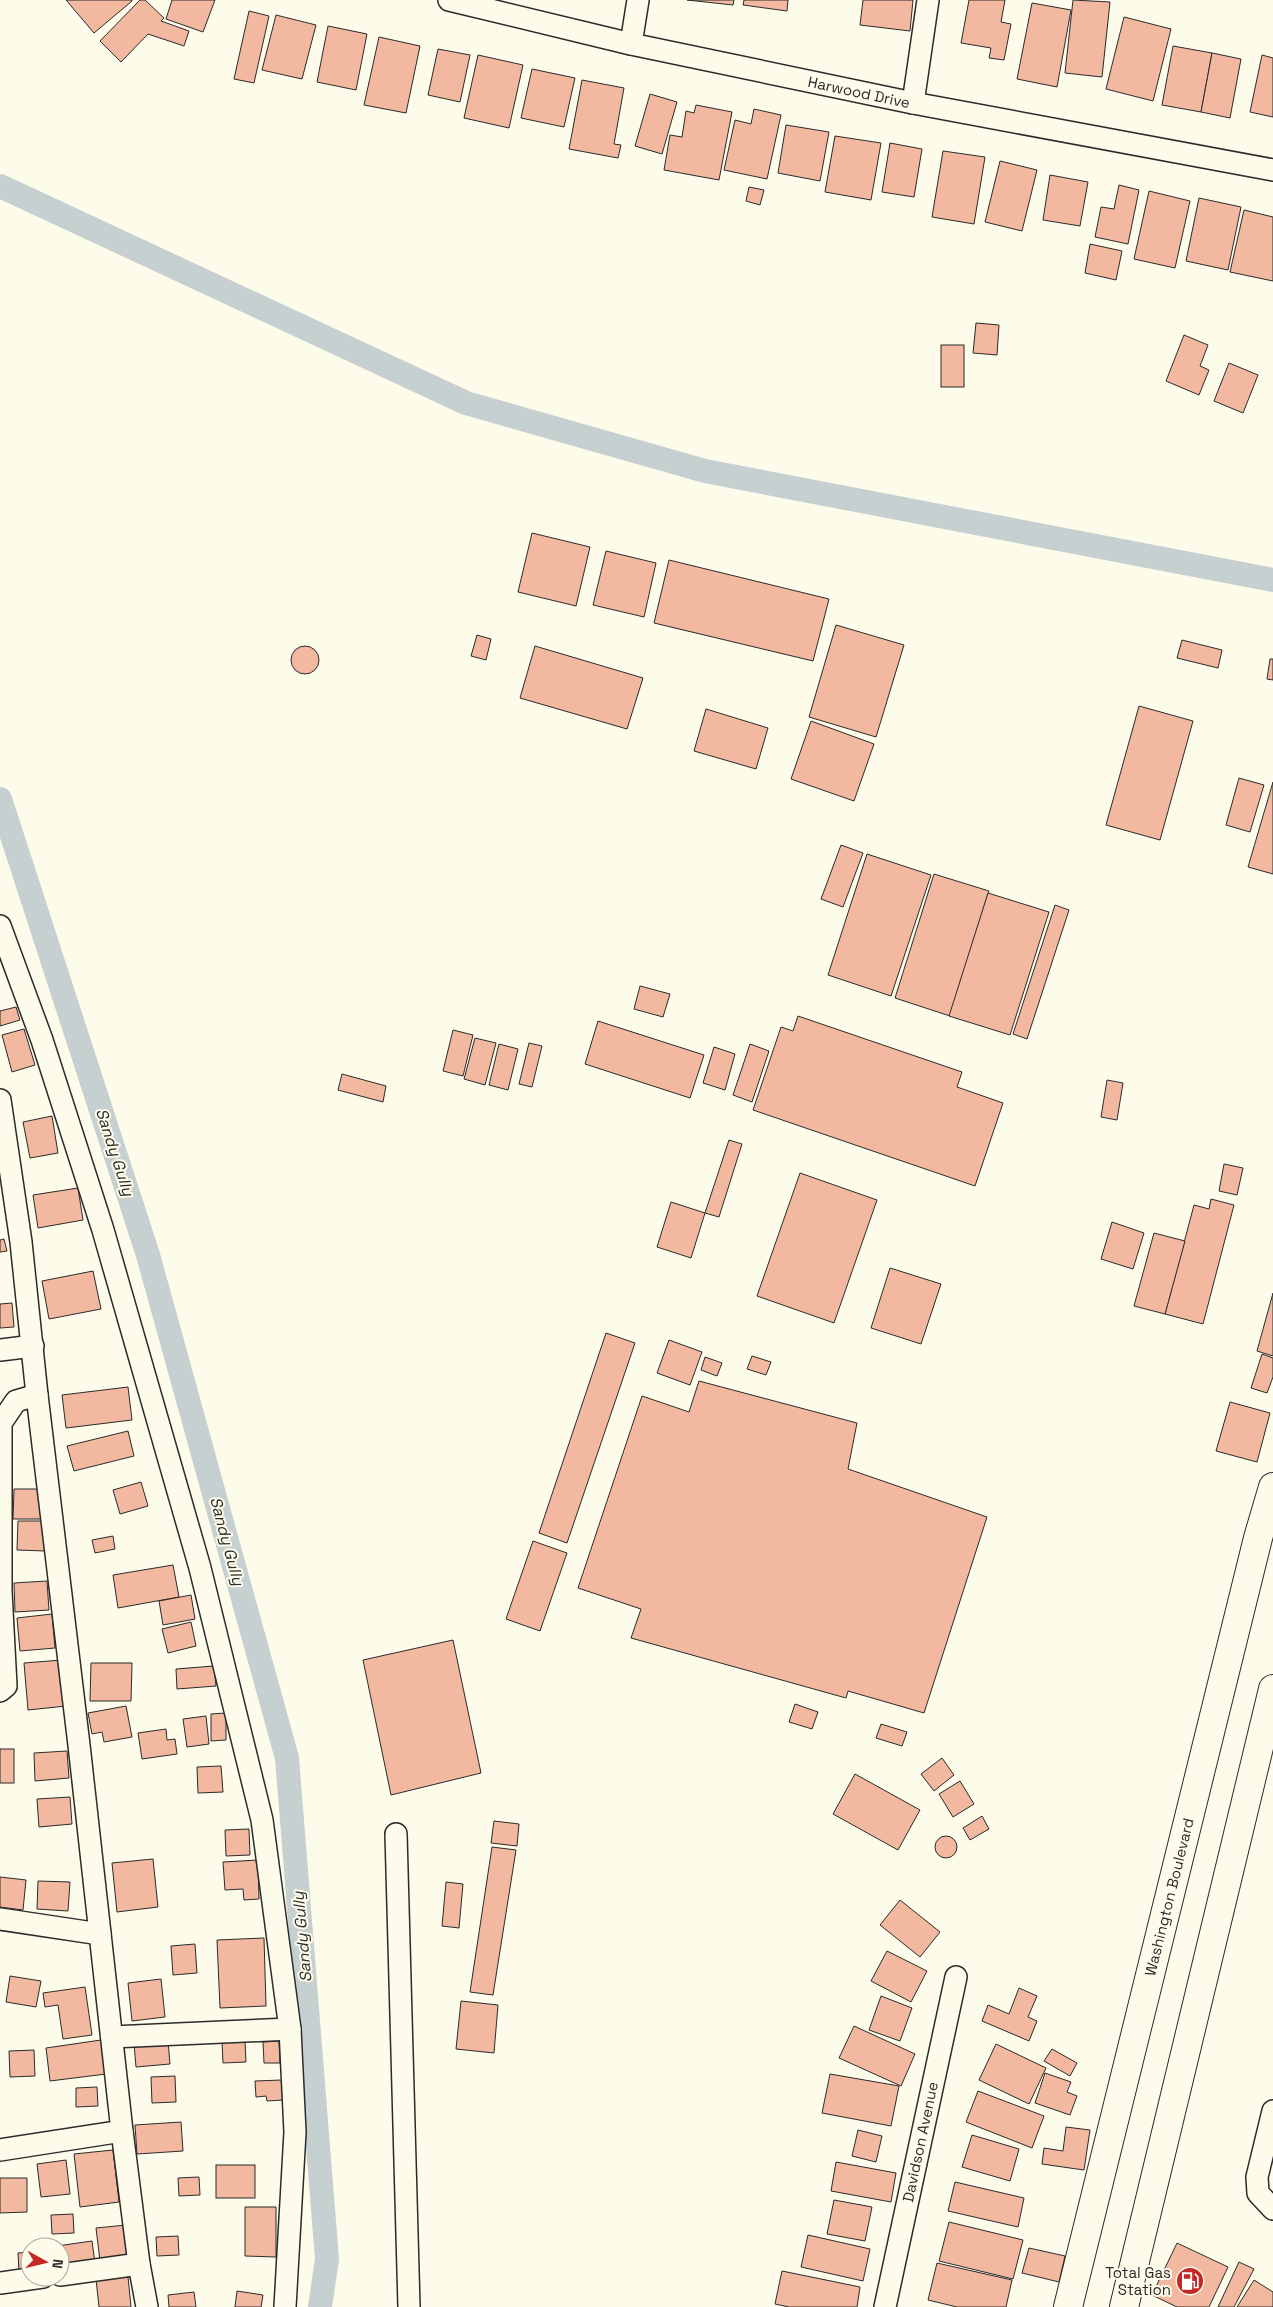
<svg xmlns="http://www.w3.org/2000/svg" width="1273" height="2307" font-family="'Space Grotesk',sans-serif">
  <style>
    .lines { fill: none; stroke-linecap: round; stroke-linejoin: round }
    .canal { stroke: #c7d0d0; stroke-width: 24 }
    .building { fill: #f2b8a0; stroke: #2b2b2b }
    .street-casing { stroke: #2b2b2b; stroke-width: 24 }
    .highway-casing { stroke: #2b2b2b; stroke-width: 30 }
    .street { stroke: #fdfbea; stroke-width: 21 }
    .highway { stroke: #fdfbea; stroke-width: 28 }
    .labels { text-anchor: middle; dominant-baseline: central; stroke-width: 4; stroke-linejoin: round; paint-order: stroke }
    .street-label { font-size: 15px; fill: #2b2b2b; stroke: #fdfbea }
    .poi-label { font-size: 15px; fill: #2b2b2b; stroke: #fdfbea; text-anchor: end }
    .water-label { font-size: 16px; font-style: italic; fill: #2b2b2b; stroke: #fdfbea }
  </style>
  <rect width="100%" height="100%" fill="#fdfbea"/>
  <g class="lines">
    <g class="canal">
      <path d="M 0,186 L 466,403 L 705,471 L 1273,580"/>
      <path d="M 0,799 L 148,1255 L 287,1758 L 327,2259 L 320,2307"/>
    </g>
  </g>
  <g class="building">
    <path d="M 66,0 L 132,0 L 132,1 L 94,33 Z"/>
    <path d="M 140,0 L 145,0 L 164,18 L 161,21 L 189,31 L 184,46 L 148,34 L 121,62 L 100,41 Z"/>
    <path d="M 172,0 L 215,0 L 203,32 L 166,19 Z"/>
    <path d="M 687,0 L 734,0 L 733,5 Z"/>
    <path d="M 744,0 L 788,0 L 787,11 L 743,5 Z"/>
    <path d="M 863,0 L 913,0 L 910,31 L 860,25 Z"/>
    <path d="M 969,0 L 1005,0 L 1001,22 L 1011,24 L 1004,60 L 989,58 L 991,48 L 961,43 Z"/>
    <path d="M 1073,0 L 1110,2 L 1102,77 L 1065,73 Z"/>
    <path d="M 1032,3 L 1071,10 L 1057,87 L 1017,79 Z"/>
    <path d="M 249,11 L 269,16 L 254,83 L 234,79 Z"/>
    <path d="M 276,15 L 316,25 L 302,79 L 262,70 Z"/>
    <path d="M 1124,17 L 1171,29 L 1153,101 L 1106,89 Z"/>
    <path d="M 328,26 L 367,34 L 356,90 L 317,82 Z"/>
    <path d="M 379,37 L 420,46 L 406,113 L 364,105 Z"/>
    <path d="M 1173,46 L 1212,53 L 1201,112 L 1162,105 Z"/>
    <path d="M 438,49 L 470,55 L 460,102 L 428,95 Z"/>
    <path d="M 1212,53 L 1241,59 L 1230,118 L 1201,112 Z"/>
    <path d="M 478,55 L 523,65 L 509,128 L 464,118 Z"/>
    <path d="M 1262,55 L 1273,58 L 1273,117 L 1250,112 Z"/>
    <path d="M 532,69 L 575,78 L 564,127 L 521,118 Z"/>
    <path d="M 582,80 L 624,88 L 614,144 L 621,145 L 618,158 L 569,149 Z"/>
    <path d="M 650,94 L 677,102 L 662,154 L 635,146 Z"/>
    <path d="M 696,105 L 732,112 L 719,180 L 664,170 L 670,135 L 682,137 L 686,111 L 694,113 Z"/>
    <path d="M 754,109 L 781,115 L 767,179 L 724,170 L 735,120 L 751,124 Z"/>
    <path d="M 786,125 L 829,132 L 820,181 L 778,173 Z"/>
    <path d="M 835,136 L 881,143 L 871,200 L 825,192 Z"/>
    <path d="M 890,143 L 922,149 L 914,197 L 882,192 Z"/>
    <path d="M 943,151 L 985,157 L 974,224 L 932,217 Z"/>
    <path d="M 1000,161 L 1037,170 L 1022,231 L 985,222 Z"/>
    <path d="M 1050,175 L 1088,182 L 1080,226 L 1043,220 Z"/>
    <path d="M 1119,185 L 1139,190 L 1128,244 L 1095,237 L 1101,207 L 1114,209 Z"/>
    <path d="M 749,187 L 764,190 L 760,205 L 746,201 Z"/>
    <path d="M 1149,191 L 1190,201 L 1175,268 L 1134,259 Z"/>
    <path d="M 1199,198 L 1241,207 L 1228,270 L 1186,261 Z"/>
    <path d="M 1244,210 L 1273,217 L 1273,281 L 1230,272 Z"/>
    <path d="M 1090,244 L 1122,251 L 1116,280 L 1085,273 Z"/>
    <path d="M 976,323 L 999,325 L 997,355 L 973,353 Z"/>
    <path d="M 1184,335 L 1208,345 L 1200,366 L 1209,370 L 1199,395 L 1166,381 Z"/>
    <rect x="941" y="345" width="23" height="42"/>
    <path d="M 1229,363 L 1258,375 L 1243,413 L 1214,401 Z"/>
    <path d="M 532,533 L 590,547 L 576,606 L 518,592 Z"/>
    <path d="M 606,551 L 656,563 L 644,617 L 593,605 Z"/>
    <path d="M 669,560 L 829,599 L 813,661 L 654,623 Z"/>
    <path d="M 836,625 L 904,645 L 876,737 L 809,717 Z"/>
    <path d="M 477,635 L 491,639 L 486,660 L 471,656 Z"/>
    <path d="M 1182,640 L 1222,650 L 1218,668 L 1177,658 Z"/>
    <path d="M 535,646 L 643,678 L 627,729 L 520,698 Z"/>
    <circle cx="305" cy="660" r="14"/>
    <path d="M 1270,659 L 1273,659 L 1273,680 L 1267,679 Z"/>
    <path d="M 1139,706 L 1193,721 L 1160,840 L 1106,825 Z"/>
    <path d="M 706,709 L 768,728 L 756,769 L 694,751 Z"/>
    <path d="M 811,721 L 874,744 L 854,801 L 791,779 Z"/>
    <path d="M 1239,778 L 1264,785 L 1250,832 L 1226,825 Z"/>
    <path d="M 1273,782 L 1273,874 L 1248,867 Z"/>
    <path d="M 841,845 L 863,853 L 843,907 L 821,899 Z"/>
    <path d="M 867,854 L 931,875 L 891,996 L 828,975 Z"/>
    <path d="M 934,874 L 989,891 L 950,1016 L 895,998 Z"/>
    <path d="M 988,893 L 1049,912 L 1010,1035 L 949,1016 Z"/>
    <path d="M 1055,905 L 1069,910 L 1027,1039 L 1013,1034 Z"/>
    <path d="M 640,986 L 670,994 L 663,1017 L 634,1009 Z"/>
    <path d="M 16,1007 L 20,1020 L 0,1026 L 0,1011 Z"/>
    <path d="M 798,1016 L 962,1072 L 957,1087 L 1003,1103 L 975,1186 L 753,1110 L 781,1027 L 793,1031 Z"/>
    <path d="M 598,1021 L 704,1055 L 690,1098 L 585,1064 Z"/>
    <path d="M 24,1029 L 35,1065 L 12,1072 L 2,1035 Z"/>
    <path d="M 453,1030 L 473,1035 L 463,1076 L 443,1071 Z"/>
    <path d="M 475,1038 L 496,1043 L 485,1085 L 464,1079 Z"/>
    <path d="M 529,1043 L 542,1046 L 532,1087 L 519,1084 Z"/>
    <path d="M 499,1044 L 518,1049 L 508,1090 L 489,1085 Z"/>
    <path d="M 750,1044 L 769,1051 L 752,1102 L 733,1095 Z"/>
    <path d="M 714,1047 L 735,1054 L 725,1090 L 703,1083 Z"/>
    <path d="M 342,1074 L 386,1086 L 383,1102 L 338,1090 Z"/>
    <path d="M 1107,1080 L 1123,1083 L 1117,1120 L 1101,1117 Z"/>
    <path d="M 52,1116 L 58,1153 L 30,1158 L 23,1122 Z"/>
    <path d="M 729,1140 L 742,1144 L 719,1217 L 705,1213 Z"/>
    <path d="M 1224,1164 L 1243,1168 L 1237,1195 L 1219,1191 Z"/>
    <path d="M 800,1173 L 877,1200 L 834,1323 L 757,1296 Z"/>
    <path d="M 78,1188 L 83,1220 L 38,1228 L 33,1195 Z"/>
    <path d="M 1211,1199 L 1234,1205 L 1203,1324 L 1165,1314 L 1194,1205 L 1209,1209 Z"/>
    <path d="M 671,1202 L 705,1213 L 691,1258 L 657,1247 Z"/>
    <path d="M 1112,1222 L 1144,1233 L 1133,1269 L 1101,1259 Z"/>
    <path d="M 1154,1233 L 1185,1241 L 1165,1314 L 1134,1306 Z"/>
    <path d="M 4,1239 L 7,1251 L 0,1252 L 0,1240 Z"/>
    <path d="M 890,1268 L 941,1284 L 921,1344 L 871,1328 Z"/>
    <path d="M 93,1271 L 101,1309 L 49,1319 L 42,1281 Z"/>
    <path d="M 1273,1293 L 1273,1356 L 1257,1351 Z"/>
    <path d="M 12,1303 L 14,1327 L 0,1328 L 0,1304 Z"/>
    <path d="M 606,1333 L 635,1343 L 567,1543 L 539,1533 Z"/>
    <path d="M 669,1340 L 702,1352 L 690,1385 L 657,1373 Z"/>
    <path d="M 1262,1354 L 1273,1358 L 1273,1377 L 1267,1393 L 1251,1388 Z"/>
    <path d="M 752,1356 L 771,1362 L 766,1375 L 747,1369 Z"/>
    <path d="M 705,1357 L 722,1363 L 717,1376 L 701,1370 Z"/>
    <path d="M 699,1381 L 857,1423 L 848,1469 L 987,1517 L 924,1713 L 848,1691 L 846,1698 L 631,1638 L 641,1609 L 578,1588 L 642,1396 L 689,1412 Z"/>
    <path d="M 128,1387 L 132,1420 L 66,1428 L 62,1395 Z"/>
    <path d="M 1230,1402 L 1270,1413 L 1257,1462 L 1216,1451 Z"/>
    <path d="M 128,1431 L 134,1456 L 74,1471 L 67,1446 Z"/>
    <path d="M 141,1482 L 148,1506 L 120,1514 L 113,1490 Z"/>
    <path d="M 14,1489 L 42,1489 L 42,1519 L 13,1519 Z"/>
    <path d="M 18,1521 L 46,1521 L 45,1551 L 17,1550 Z"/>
    <path d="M 113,1536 L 115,1549 L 95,1553 L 92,1540 Z"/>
    <path d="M 533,1541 L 567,1553 L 540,1631 L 506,1619 Z"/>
    <path d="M 173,1565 L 179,1597 L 118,1608 L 113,1575 Z"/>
    <path d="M 47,1581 L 49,1610 L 15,1612 L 14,1583 Z"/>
    <path d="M 191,1595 L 195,1619 L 163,1625 L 159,1601 Z"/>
    <path d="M 52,1614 L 55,1648 L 20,1651 L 17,1618 Z"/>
    <path d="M 191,1622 L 196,1646 L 168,1653 L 162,1629 Z"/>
    <path d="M 453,1640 L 481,1773 L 391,1795 L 363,1660 Z"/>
    <path d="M 62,1660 L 66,1706 L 28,1710 L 24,1663 Z"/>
    <path d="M 91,1663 L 132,1663 L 131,1701 L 90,1701 Z"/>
    <path d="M 214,1666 L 216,1686 L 177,1689 L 176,1669 Z"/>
    <path d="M 795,1704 L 818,1712 L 812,1729 L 789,1722 Z"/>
    <path d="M 126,1706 L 132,1737 L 104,1742 L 102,1732 L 92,1734 L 88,1713 Z"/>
    <path d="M 226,1713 L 226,1740 L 211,1741 L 211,1714 Z"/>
    <path d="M 206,1716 L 209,1744 L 187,1747 L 183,1719 Z"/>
    <path d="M 881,1724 L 907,1732 L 902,1746 L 876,1738 Z"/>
    <path d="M 166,1729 L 167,1740 L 175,1739 L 177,1754 L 142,1759 L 138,1733 Z"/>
    <rect x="0" y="1749" width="14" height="34"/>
    <path d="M 67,1751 L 69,1778 L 35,1781 L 34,1753 Z"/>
    <path d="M 942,1758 L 954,1775 L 934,1791 L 921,1774 Z"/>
    <path d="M 221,1766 L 223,1792 L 198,1793 L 197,1767 Z"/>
    <path d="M 855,1774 L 920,1810 L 898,1850 L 833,1814 Z"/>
    <path d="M 960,1781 L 974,1804 L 953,1817 L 939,1794 Z"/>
    <path d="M 70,1797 L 72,1824 L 39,1827 L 37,1799 Z"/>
    <path d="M 982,1816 L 989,1829 L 970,1840 L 963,1828 Z"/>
    <path d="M 494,1821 L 519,1824 L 517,1846 L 491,1843 Z"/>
    <path d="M 249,1829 L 250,1855 L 226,1856 L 225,1830 Z"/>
    <circle cx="946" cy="1847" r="11"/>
    <path d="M 492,1847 L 516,1850 L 493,1995 L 470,1992 Z"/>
    <path d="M 153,1859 L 158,1907 L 117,1912 L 112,1863 Z"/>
    <path d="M 258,1860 L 259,1899 L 244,1900 L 243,1889 L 225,1890 L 223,1862 Z"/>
    <path d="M 0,1877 L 26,1880 L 23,1910 L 0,1907 Z"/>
    <path d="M 38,1881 L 70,1882 L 68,1911 L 37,1909 Z"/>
    <path d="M 446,1882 L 463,1884 L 459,1928 L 442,1926 Z"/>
    <path d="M 900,1900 L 940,1932 L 920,1957 L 880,1925 Z"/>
    <path d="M 264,1938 L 266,2006 L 220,2008 L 217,1940 Z"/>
    <path d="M 195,1944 L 197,1973 L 173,1975 L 171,1946 Z"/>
    <path d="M 887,1951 L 927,1971 L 911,2002 L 871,1981 Z"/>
    <path d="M 10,1976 L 41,1981 L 36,2007 L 6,2002 Z"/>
    <path d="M 161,1979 L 165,2017 L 132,2021 L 128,1983 Z"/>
    <path d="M 85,1987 L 92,2035 L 63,2039 L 58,2005 L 45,2007 L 43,1993 Z"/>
    <path d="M 1019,1988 L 1037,1996 L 1028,2017 L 1037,2021 L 1029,2041 L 982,2021 L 988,2005 L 1009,2014 Z"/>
    <path d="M 881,1996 L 912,2008 L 900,2041 L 869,2030 Z"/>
    <path d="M 461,2001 L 498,2005 L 494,2053 L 456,2049 Z"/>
    <path d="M 854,2026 L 915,2054 L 901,2086 L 839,2058 Z"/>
    <path d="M 101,2040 L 106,2074 L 50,2081 L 46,2048 Z"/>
    <path d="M 168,2041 L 170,2064 L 136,2067 L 134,2044 Z"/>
    <path d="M 245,2041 L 246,2062 L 223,2063 L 222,2042 Z"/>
    <path d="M 279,2041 L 280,2063 L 264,2063 L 263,2042 Z"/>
    <path d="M 996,2044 L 1046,2068 L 1029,2104 L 979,2080 Z"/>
    <path d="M 1052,2049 L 1077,2063 L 1070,2076 L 1044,2061 Z"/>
    <path d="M 34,2050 L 35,2076 L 10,2077 L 9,2051 Z"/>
    <path d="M 1045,2073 L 1071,2082 L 1067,2092 L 1077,2096 L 1070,2115 L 1035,2103 Z"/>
    <path d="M 830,2074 L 899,2086 L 891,2126 L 822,2113 Z"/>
    <path d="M 175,2076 L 176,2102 L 152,2103 L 151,2077 Z"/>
    <path d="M 282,2080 L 283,2100 L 267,2101 L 266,2096 L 256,2097 L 255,2081 Z"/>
    <path d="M 97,2087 L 98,2106 L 76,2107 L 76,2088 Z"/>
    <path d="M 978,2091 L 1044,2116 L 1032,2148 L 966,2122 Z"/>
    <path d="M 181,2122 L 183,2151 L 137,2154 L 135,2125 Z"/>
    <path d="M 1066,2127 L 1090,2130 L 1084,2170 L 1042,2164 L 1044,2148 L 1063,2151 Z"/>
    <path d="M 858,2130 L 882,2136 L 876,2162 L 852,2156 Z"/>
    <path d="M 972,2135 L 1019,2149 L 1010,2181 L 962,2167 Z"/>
    <path d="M 113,2150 L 119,2202 L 80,2207 L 74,2154 Z"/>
    <path d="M 66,2160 L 70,2194 L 41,2197 L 37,2164 Z"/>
    <path d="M 836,2162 L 896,2173 L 891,2202 L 831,2191 Z"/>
    <rect x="216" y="2165" width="39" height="33"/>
    <path d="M 199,2177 L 200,2195 L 179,2196 L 178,2178 Z"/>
    <path d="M 0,2178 L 27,2178 L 27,2212 L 0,2213 Z"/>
    <path d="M 955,2182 L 1024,2198 L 1018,2227 L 948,2211 Z"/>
    <path d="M 834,2200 L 872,2207 L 865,2241 L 827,2234 Z"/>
    <path d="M 245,2207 L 276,2207 L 276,2257 L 245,2256 Z"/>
    <path d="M 73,2214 L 74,2233 L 52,2234 L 51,2215 Z"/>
    <path d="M 949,2222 L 1023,2240 L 1013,2279 L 939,2261 Z"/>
    <path d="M 126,2225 L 130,2257 L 100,2261 L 96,2228 Z"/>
    <path d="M 808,2235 L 870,2249 L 863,2281 L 801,2267 Z"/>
    <path d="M 178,2236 L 179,2255 L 157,2256 L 156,2237 Z"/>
    <path d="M 92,2241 L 95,2263 L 60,2267 L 60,2247 L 50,2247 Z"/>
    <path d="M 1177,2243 L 1228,2267 L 1209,2307 L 1177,2307 L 1152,2295 Z"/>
    <path d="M 1029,2248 L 1065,2256 L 1059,2282 L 1022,2273 Z"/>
    <path d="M 30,2252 L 30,2271 L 19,2272 L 18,2253 Z"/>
    <path d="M 1239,2262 L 1254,2269 L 1234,2307 L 1218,2307 Z"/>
    <path d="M 937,2263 L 1012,2280 L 1006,2307 L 957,2307 L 928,2300 Z"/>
    <path d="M 782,2271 L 860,2287 L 857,2307 L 789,2307 L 775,2304 Z"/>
    <path d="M 128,2277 L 131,2307 L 99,2307 L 96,2279 Z"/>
    <path d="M 1254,2280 L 1273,2292 L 1273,2307 L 1237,2307 Z"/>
    <path d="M 237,2291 L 263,2295 L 261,2307 L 235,2307 Z"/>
    <path d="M 194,2292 L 196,2307 L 169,2307 L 168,2295 Z"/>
  </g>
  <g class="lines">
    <defs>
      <g id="street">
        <path d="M 449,0 L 631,44 L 913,103 L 1273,170"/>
        <path d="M 631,44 L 638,0"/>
        <path d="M 913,103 L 928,0"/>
        <path d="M 0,926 L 42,1040 L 103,1230 L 200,1568 L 262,1820 L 290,2029 L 295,2132 L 285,2307"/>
        <path d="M 0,1100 L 21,1242 L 37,1395 L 79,1745 L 122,2131 L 0,2150"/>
        <path d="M 0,1350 L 33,1346"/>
        <path d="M 0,1691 L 6,1686 L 1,1591 L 1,1423 L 16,1401 L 37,1395"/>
        <path d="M 396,1834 L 409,2307"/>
        <path d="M 0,1919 L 100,1934"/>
        <path d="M 112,2037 L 290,2029"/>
        <path d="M 1273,2111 L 1257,2177 L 1258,2193 L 1273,2209"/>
        <path d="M 122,2131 L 139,2264 L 147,2307"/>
        <path d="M 60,2275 L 139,2264"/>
        <path d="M 0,2283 L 43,2277"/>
        <path d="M 885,2307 L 956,1977"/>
      </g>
      <g id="highway">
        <path d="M 1068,2307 L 1258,1538 L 1273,1487"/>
        <path d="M 1124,2307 L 1273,1689"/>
      </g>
    </defs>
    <use href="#street" class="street-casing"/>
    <use href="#highway" class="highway-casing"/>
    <use href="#street" class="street"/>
    <use href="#highway" class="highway"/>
  </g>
  <defs>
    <symbol id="fuel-disc" viewBox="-11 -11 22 22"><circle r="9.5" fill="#c62828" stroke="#fdfbea"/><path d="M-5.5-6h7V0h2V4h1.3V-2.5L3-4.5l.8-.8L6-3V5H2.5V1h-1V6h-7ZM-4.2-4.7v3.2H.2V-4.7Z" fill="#fff"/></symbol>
  </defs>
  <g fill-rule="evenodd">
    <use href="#fuel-disc" x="1174" y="2265" width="32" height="32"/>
  </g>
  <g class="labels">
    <g class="street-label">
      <text transform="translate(859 92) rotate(12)">Harwood Drive</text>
      <text transform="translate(1169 1897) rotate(-76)">Washington Boulevard</text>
      <text transform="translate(920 2142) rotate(-78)">Davidson Avenue</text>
    </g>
    <g class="poi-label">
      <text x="1171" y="2272">Total Gas<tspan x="1171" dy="17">Station</tspan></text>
    </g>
    <g class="water-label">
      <text transform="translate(115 1152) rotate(72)">Sandy Gully</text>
      <text transform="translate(227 1541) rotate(75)">Sandy Gully</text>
      <text transform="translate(302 1937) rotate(-95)">Sandy Gully</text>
    </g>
  </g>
  <g transform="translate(45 2262) rotate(98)"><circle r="24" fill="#fdfbea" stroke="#a9a89e"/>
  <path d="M0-4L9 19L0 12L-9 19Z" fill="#c62828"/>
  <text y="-8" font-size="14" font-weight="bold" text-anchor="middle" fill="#2b2b2b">N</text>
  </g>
</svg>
